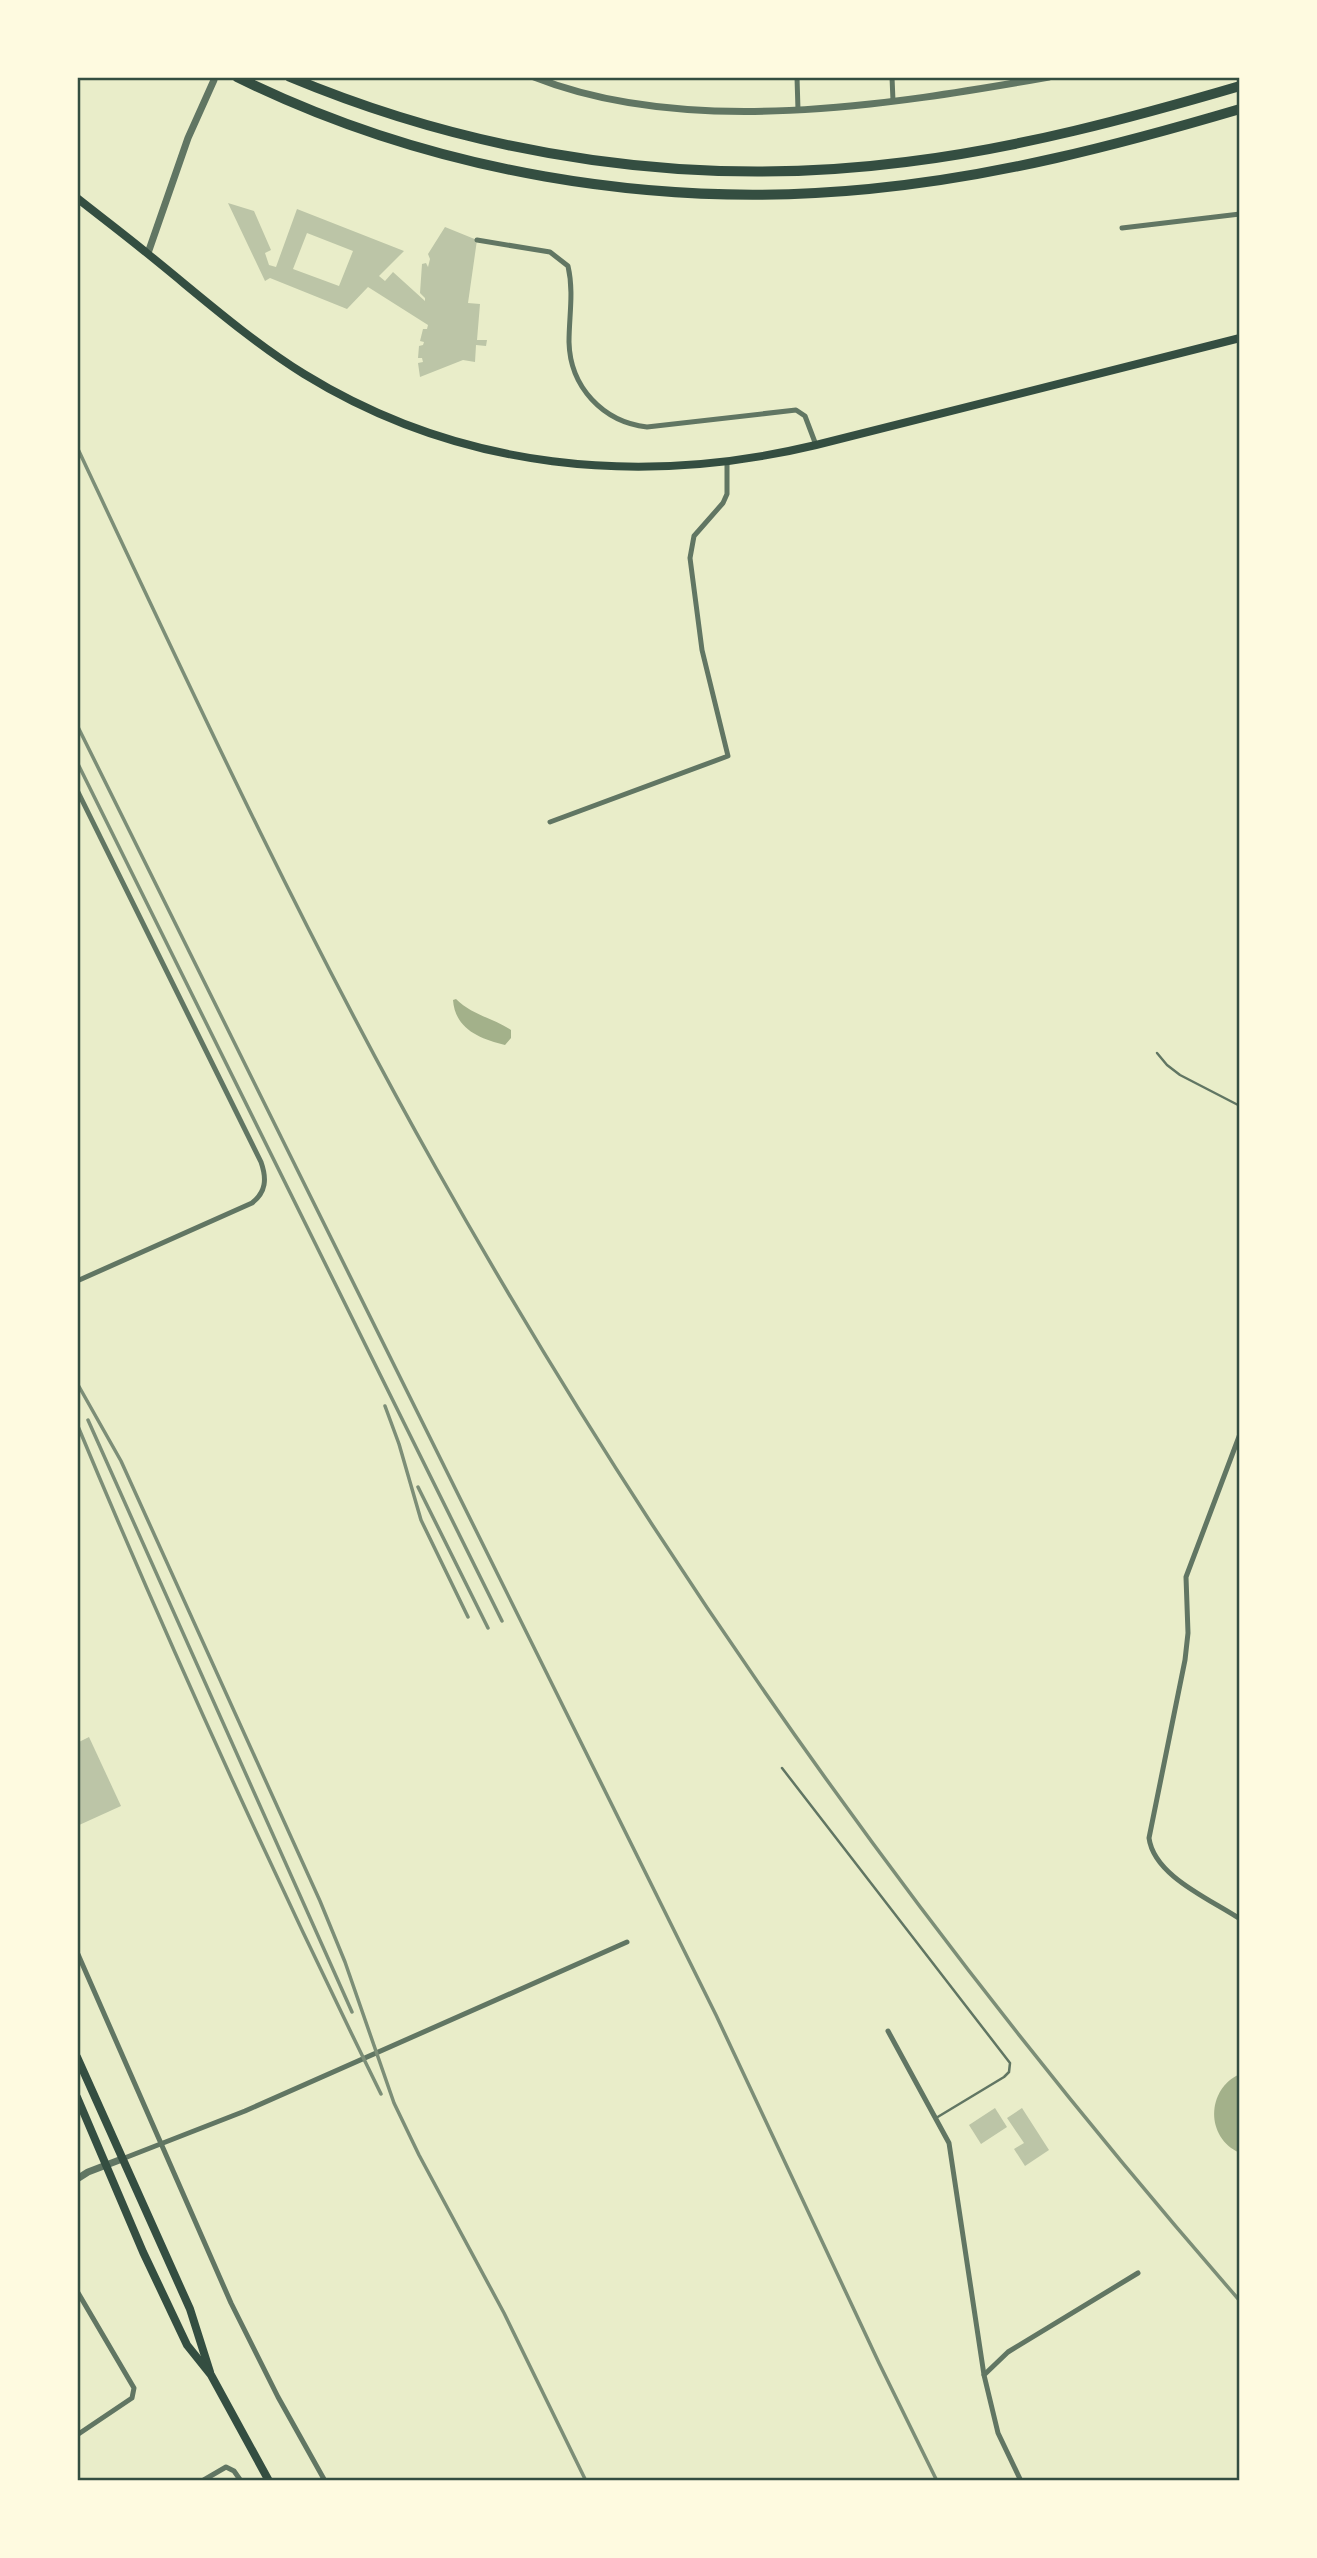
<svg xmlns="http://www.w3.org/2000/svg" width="1317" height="2558" font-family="Overpass,sans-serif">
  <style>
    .water { fill: #a3b18a }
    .building { fill: #bcc5a7; fill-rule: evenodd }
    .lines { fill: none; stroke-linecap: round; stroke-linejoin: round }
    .service { stroke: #617663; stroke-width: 2.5 }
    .minor { stroke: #617663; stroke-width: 5 }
    .tertiary { stroke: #617663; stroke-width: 7 }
    .secondary { stroke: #344e41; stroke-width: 8 }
    .motorway { stroke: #344e41; stroke-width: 10 }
    .rail { stroke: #7c8e77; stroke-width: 3.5 }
    .neatline { fill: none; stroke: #344e41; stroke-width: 2.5 }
  </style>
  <rect width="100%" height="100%" fill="#e9edc9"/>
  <g class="water">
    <path d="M 456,999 C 472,1015 493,1018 511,1030 L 511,1038 L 505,1045 C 480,1039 455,1029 453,1000 Z"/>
    <path d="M 1240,2074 L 1240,2153 C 1205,2138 1206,2089 1240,2074 Z"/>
  </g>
  <g class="building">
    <path d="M 228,203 L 254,211 L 271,250 L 265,253 L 269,265 L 276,267 L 297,209 L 404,251 L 379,276 L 385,281 L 393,272 L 425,301 L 425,298 L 420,293 L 422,264 L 426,263 L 428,267 L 430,259 L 428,254 L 445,227 L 477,240 L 468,303 L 480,304 L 477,340 L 487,340 L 486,346 L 476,345 L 475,362 L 463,360 L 420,377 L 418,363 L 423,362 L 422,358 L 418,358 L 419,346 L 423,345 L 424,342 L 420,341 L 423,329 L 427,329 L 428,325 L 368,287 L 347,309 L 270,278 L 265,281 ZM 307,233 L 353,251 L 339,286 L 293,269 Z"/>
    <path d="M 89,1737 L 121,1806 L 77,1826 L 77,1743 Z"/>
    <path d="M 995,2108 L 1007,2127 L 981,2144 L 969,2125 Z"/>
    <path d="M 1022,2108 L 1049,2150 L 1025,2166 L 1014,2149 L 1024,2143 L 1007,2118 Z"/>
  </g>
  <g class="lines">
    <g class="service">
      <path d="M 1157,1053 L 1167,1065 L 1180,1075 L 1240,1106"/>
      <path d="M 782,1768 L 1010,2063 L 1009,2072 L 1004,2077 L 936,2118"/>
    </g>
    <g class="minor">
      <path d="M 797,77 L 798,110"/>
      <path d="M 892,77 L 893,101"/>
      <path d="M 1122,228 L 1240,214"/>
      <path d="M 477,240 L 550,252 L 568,266 C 574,292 569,316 569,342 C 570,387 603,422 647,427 L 796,410 L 805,416 L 816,445"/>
      <path d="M 77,790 L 261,1162 C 267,1179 266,1192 252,1203 L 77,1281"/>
      <path d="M 550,822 L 728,756 L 702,650 L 690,558 L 694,536 L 723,503 L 727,494 L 727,462"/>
      <path d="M 1240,1434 L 1186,1577 L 1188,1633 L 1185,1660 L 1149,1838 C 1154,1876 1210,1899 1240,1919"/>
      <path d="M 77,1952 L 231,2303 L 278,2397 L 325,2481"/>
      <path d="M 888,2031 L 949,2143 L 984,2375"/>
      <path d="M 122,2159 L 245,2111 L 627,1942"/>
      <path d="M 77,2291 L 134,2388 L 132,2398 L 77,2435"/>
      <path d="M 202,2481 L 226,2467 L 234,2471 L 241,2481"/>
      <path d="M 1021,2481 L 998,2433 L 984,2375 L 1008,2352 L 1138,2273"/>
    </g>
    <g class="tertiary">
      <path d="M 534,77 C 687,138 891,105 1049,77"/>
      <path d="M 148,253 L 188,138 L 214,80"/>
      <path d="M 77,2179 L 88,2172 L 122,2159"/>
    </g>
    <g class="secondary">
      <path d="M 77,198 C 101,217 125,235 148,254 C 199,295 248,339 304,374 C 460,470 640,487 816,445 L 1240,338"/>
      <path d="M 77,2057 L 190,2309 L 210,2372"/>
      <path d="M 77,2097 L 143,2252 L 187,2345 L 211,2375 L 269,2481"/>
    </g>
    <g class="motorway">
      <path d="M 237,77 C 430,172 655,210 869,189 C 995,177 1118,145 1240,109"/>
      <path d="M 290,77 C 484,158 697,189 906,162 C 1019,148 1131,118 1240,86"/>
    </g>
    <g class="rail">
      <path d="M 77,447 C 191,690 304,934 436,1168 C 664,1573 935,1951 1240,2301"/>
      <path d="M 77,725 L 716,2015 L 879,2363 L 937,2481"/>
      <path d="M 77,762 L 502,1621"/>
      <path d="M 77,1383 L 121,1461 L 320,1901 L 345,1962 L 394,2103 L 419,2155 L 504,2313 L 586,2481"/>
      <path d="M 385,1406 L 399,1444 L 421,1520 L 468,1617"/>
      <path d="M 88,1420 L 352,2012"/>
      <path d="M 77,1424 C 171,1650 273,1874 381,2094"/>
      <path d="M 418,1487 L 488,1628"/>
    </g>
  </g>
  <rect width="1317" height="2558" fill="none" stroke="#fefae0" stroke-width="158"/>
  <rect x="79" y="79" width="1159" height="2400" class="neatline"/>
</svg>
